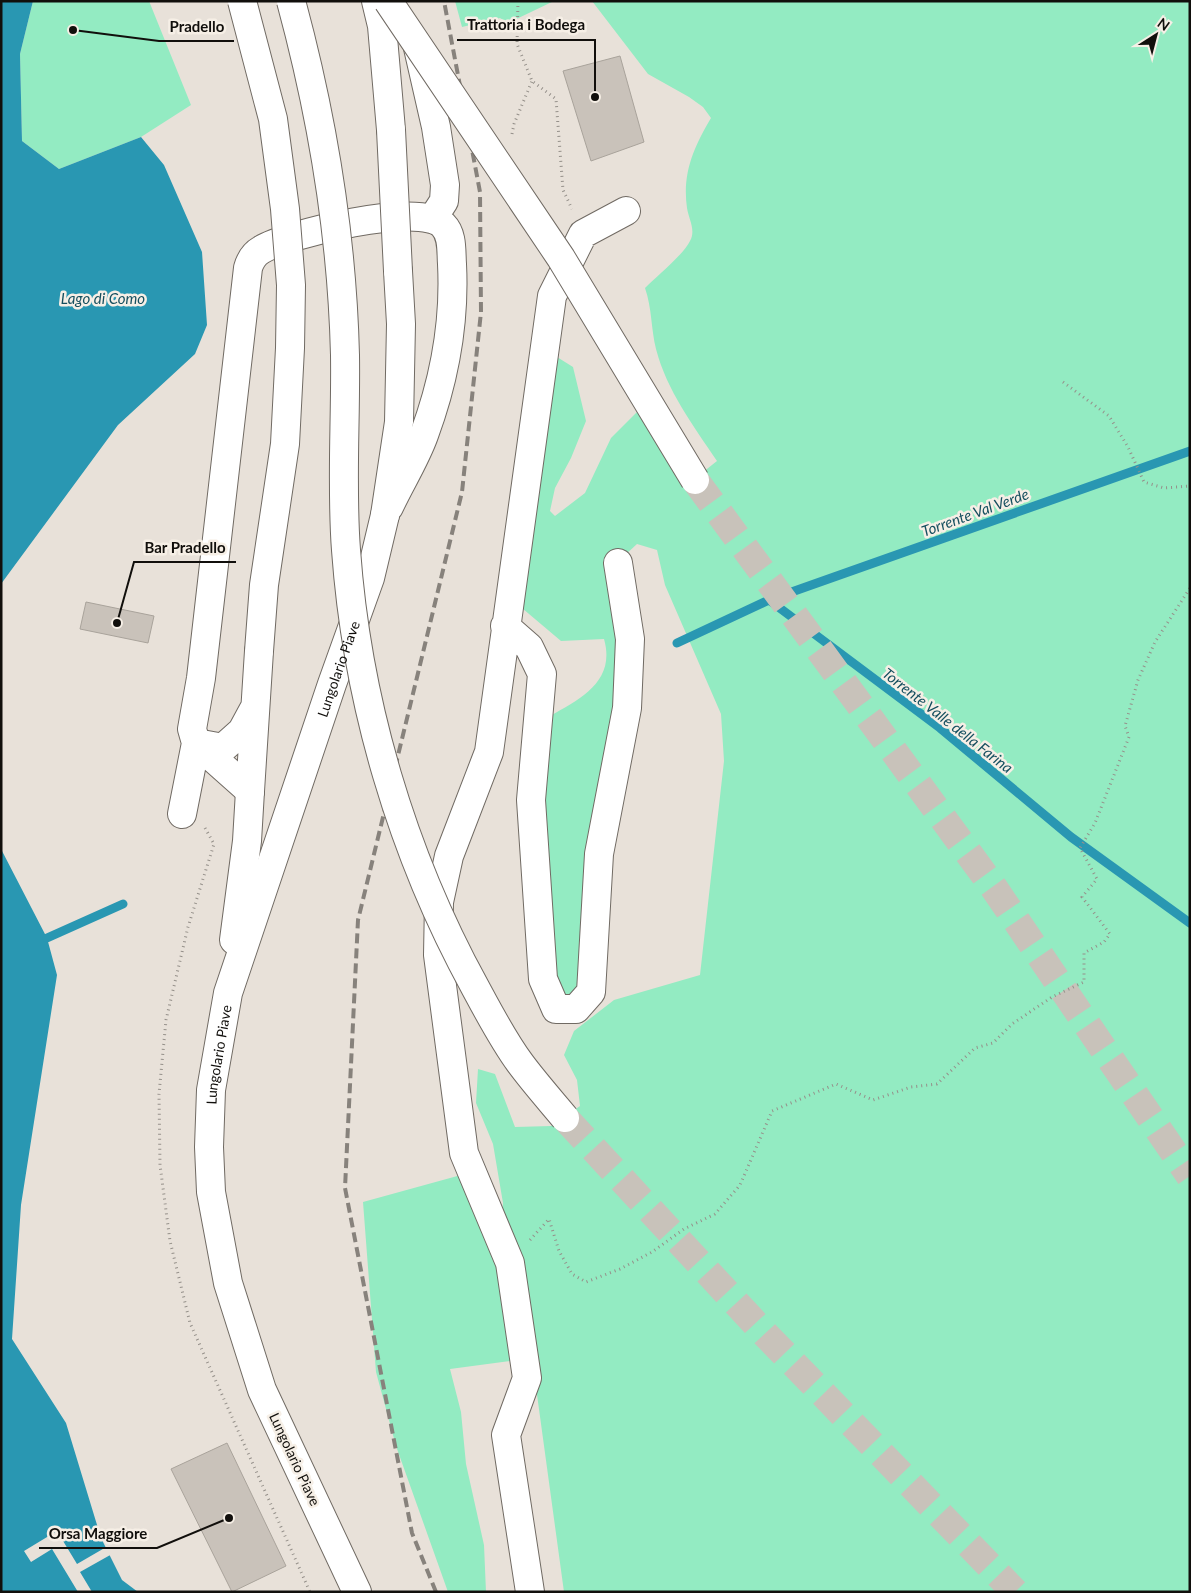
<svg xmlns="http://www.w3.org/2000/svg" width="1191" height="1593" font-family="Lato,sans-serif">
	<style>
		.green { fill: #93ebc2 }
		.water { fill: #2997b2 }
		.pier { fill: #e8e1d9 }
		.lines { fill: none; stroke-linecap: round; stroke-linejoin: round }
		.stream { stroke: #2997b2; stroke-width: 9 }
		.building { fill: #c9c2ba; stroke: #a9a39b }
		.highway-tunnel { stroke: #c8c2ba; stroke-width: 28; stroke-dasharray: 28 14; stroke-linecap: butt }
		.minor-casing { stroke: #706a63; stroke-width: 30 }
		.major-casing { stroke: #706a63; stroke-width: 30 }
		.highway-casing { stroke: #706a63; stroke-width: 30 }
		.path { stroke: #95908a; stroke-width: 3; stroke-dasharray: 1 4; stroke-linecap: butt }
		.minor { stroke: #fff; stroke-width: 28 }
		.major { stroke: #fff; stroke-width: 28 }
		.highway { stroke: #fff; stroke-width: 28 }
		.rail { stroke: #87827c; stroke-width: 4; stroke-dasharray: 10 5; stroke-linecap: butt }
		.highway-bridge-casing { stroke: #706a63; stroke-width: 30; stroke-linecap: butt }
		.highway-bridge { stroke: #fff; stroke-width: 28 }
		.labels { text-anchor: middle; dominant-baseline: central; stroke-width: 5; stroke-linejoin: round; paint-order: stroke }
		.street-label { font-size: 14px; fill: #110f0c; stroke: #f6efe6 }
		.water-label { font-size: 15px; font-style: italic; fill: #154f5f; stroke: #f6efe6 }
		.leader { fill: none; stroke: #110f0c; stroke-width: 2 }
		.callout-dot { fill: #110f0c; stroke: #f6efe6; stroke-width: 2 }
		.callout-label { font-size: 15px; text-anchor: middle; font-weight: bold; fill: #110f0c; stroke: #f6efe6; stroke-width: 5; stroke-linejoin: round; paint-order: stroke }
	</style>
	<rect width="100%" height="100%" fill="#e8e1d9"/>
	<path class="green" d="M33,1h116l42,104 -50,32 -82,32 -37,-28 -2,-87z
		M455,1h99l-46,22 -8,-5 -38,9z
		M592,1h598v1591h-626l-32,-234 -82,11 11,43 5,52 18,81 2,47h-38l-52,-146 -20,-74 -13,-170 98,-27 40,50 2,-22 -10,-59 -17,-41 2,-34 17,5 20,53 36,-1 29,-20 -3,-26 -13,-25 10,-24 40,-31 86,-25 24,-214 -3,-47 -56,-129 -8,-35 -20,-6 -13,12 2,101 -50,342 -22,-5 -14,-134 10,-144c31,-17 66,-35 54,-77l-43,2 -45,-38 41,-246 16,10 13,54 -15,37 -16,30 -5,23 5,5 30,-23 26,-55 26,-26 51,72 29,-23c-24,-36 -50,-70 -61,-112 -5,-20 -4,-41 -11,-61 11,-11 39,-34 45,-47 6,-11 -1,-21 -3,-33 -5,-35 7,-61 24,-90l-8,-11 -14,-10 -41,-23z"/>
	<path class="water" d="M1,1h32l-13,53 2,87 37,28 82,-32 23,28 38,87 5,73 -12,29 -77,71 -117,159z
		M1,849l46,89 10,37 -36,230 -9,134 54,84 35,115 21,42 16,12h-137z"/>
	<path class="pier" d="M57,1531l20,33 31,-18 4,8 -32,18 12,20h-14l-26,-43 -21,13 -7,-11z"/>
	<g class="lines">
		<path class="stream" d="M769,600l421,-149
			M677,643l92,-43 171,128 131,109 119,86
			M47,938l76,-34"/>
	</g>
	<path class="building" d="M620,56l24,86 -53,19 -28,-90z
		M86,602l68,14 -6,27 -68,-14z
		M227,1443l59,123 -54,26 -61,-123z"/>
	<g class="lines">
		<path class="highway-tunnel" d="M695,480l299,408 196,288
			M565,1118l200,216 250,258"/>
		<defs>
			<path id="minor" d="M505,626l24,21 13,27 -11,126 12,179 13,30h20l15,-17 8,-138 28,-146 3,-69 -12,-76
				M196,743l54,48
				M182,814l14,-71 -4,-14 9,-51 47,-410c2,-7 6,-14 13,-18 26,-16 159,-49 182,-25 10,10 8,26 9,39 3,58 -8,117 -28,171 -9,25 -24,48 -35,72
				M530,1592l-24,-157 21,-57 -17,-115 -46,-110 -26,-198 1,-53 10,-46 40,-104 63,-456 31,-62 43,-23"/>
			<g id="major">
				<path d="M234,940l13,-99 3,-50"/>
				<path id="s1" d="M357,1592l-95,-202 -34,-107 -17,-91 -2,-45 2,-57 17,-97 104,-309 38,-106 15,-63"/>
			</g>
			<path id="highway" d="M376,1l6,25 9,104
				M418,48l18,79 9,58 -1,16 -11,17
				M385,515l14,-93 2,-98 -3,-53
				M196,743l27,5 19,-17 13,-24
				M250,791l9,-140"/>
		</defs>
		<use href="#minor" class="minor-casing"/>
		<use href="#major" class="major-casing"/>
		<use href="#highway" class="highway-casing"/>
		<path class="path" d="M518,1l-1,43 15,37 24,18 7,91 9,19
			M512,134l2,-10 18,-43
			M1063,382l46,34 19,31 16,35 20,6 26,-2
			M205,828l9,16 -26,83 -22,93 -7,74 1,71 10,76 20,82 120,269
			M530,1240l19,-21 10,32 13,23 14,8 34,-13 32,-17 32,-23 31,-15 25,-29 32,-74 64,-27 37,16 38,-13 26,-3 38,-36 18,-5 19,-19 40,-27 32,-15v-29l20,-11 6,-8 -28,-37 15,-18 -17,-31 15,-25 34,-86 -4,-11 13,-46 17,-38 35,-54"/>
		<use href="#minor" class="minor"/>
		<use href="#major" class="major"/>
		<use href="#highway" class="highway"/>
		<path class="rail" d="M436,1592l-24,-59 -67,-345 13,-268 104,-428 19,-180 -1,-120 -36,-191"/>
		<defs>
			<path id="highway-bridge" d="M242,1l31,118 12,90 6,76 -1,63 -5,96 -21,141 -5,66
				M291,1c32,118 51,232 54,354 1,65 -4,130 1,195 11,152 56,304 129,437 14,26 28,53 45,76 14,19 30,37 45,55
				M388,1l173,257 134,222
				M391,130l7,141"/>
		</defs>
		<use href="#highway-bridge" class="highway-bridge-casing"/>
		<use href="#highway-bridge" class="highway-bridge"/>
	</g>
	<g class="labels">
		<g class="street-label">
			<text stroke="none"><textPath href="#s1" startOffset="971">Lungolario Piave</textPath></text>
			<text stroke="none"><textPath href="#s1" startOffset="566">Lungolario Piave</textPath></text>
			<text transform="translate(295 1459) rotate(65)">Lungolario Piave</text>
		</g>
		<g class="water-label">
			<text x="103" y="298">Lago di Como</text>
			<text transform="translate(975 512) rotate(-20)">Torrente Val Verde</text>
			<text transform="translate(948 720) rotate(38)">Torrente Valle della Farina</text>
		</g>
	</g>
	<path class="leader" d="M595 97L595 40H457M73 30L159 41H234M117 623L134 562H236M229 1518L157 1548H39"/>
	<g class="callout-dot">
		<circle cx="595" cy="97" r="5"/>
		<circle cx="73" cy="30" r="5"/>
		<circle cx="117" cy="623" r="5"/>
		<circle cx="229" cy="1518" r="5"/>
	</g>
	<g class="callout-label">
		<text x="526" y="30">Trattoria i Bodega</text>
		<text x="197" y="32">Pradello</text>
		<text x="185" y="553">Bar Pradello</text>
		<text x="98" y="1539">Orsa Maggiore</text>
	</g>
	<rect width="1191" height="1593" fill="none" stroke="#110f0c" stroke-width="5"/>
	<g transform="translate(1156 35) rotate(36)" stroke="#f6efe6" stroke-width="4" paint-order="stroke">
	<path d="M0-4L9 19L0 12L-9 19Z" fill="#110f0c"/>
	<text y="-8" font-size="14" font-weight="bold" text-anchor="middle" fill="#110f0c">N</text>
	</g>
</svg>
